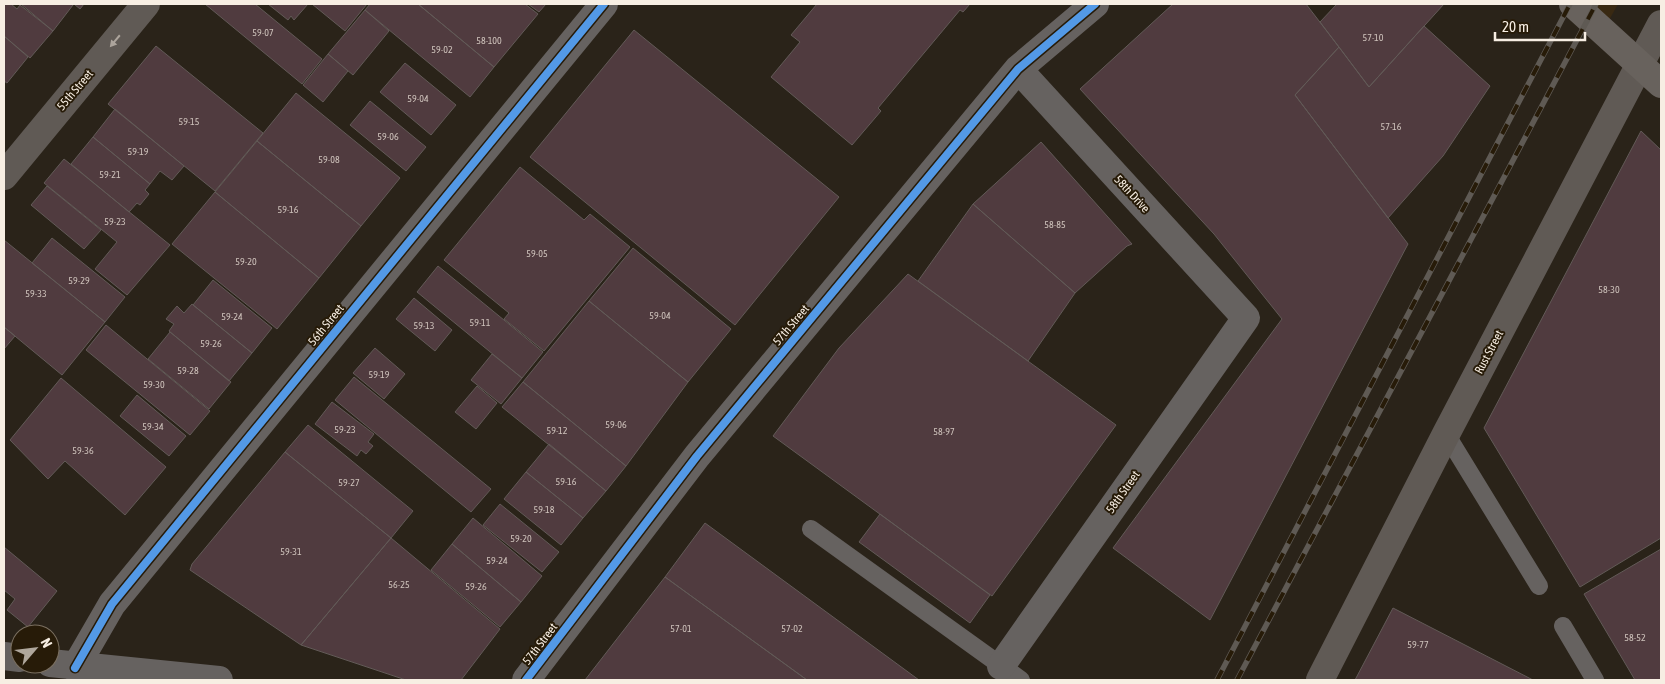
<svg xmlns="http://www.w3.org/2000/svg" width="1665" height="684" font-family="'Asap Condensed',sans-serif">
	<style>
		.built { fill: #392912 }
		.building { fill: #503b3f; stroke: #625a57 }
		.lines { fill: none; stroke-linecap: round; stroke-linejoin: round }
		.lane { stroke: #666260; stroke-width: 18 }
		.street { stroke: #666260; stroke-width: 28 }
		.secondary { stroke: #605a55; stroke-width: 28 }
		.primary { stroke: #68625d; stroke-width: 28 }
		.rail-casing { stroke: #5f5a54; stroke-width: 5.5 }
		.rail { stroke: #271b08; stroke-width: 4; stroke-dasharray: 11; stroke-linecap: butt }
		.cycleway-casing { stroke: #271b08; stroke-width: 11 }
		.cycleway { stroke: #5399e6; stroke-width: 8 }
		.oneway { fill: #aca49c }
		.labels { text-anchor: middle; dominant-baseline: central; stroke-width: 4; stroke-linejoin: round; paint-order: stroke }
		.number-label { font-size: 10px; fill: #cdc1ba }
		.street-label { font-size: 12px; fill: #f7eee3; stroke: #271b08 }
	</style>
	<rect width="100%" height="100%" fill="#2a2319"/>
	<path class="built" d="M1573,4h45l-15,27z"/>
	<path class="building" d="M4,4h7l6,5 3,-4 33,26 -23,27 -26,-22z
		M21,4h51l1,1 -20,26z
		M74,4h10l-4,5z
		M205,4h50l67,55 -20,25z
		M268,4h40l-14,16 -3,-4 -3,4z
		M312,4h55l-22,27z
		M370,4h48l76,63 -24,30 -105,-87z
		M418,4h107l13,10 -44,53z
		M528,4h18l-7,8z
		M817,4h153l-7,8 -3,-2 -82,98 3,3 -29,34 -81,-68 29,-35 -9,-7z
		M1173,4h133l33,43 -44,48 113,149 -198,376 -97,-72 169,-229 -68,-85 -134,-145z
		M1337,4h107l-75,83 -49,-65z
		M365,10l24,21 -36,44 -25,-21z
		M1424,26l66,60 -47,70 -55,62 -93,-123 44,-48 30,40z
		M634,30l205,167 -104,128 -205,-168z
		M4,36l24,21 -21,26 -3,-2z
		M156,46l107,87 -48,58 -107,-87z
		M328,54l20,17 -25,31 -20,-17z
		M405,63l51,42 -25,30 -51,-43z
		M296,93l104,85 -39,48 -104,-85z
		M370,101l56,46 -20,24 -56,-46z
		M115,109l69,57 -12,14 -12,-9 -10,13 -57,-47z
		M1641,131l20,19v388l-81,49 -96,-159z
		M93,137l57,47 -5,6 4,4 -9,11 -3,-2 -8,9 -58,-48z
		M257,141l104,85 -42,52 -104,-86z
		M1041,142l91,102 -5,2 -52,47 -102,-89z
		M64,159l106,86 -43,50 -32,-26 22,-27 -73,-59z
		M520,167l64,53 6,-6 40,33 -86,104 -40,-32 5,-6 -65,-53z
		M47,186l54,44 -17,19 -53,-44z
		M215,192l104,86 -42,51 -105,-85z
		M973,204l102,89 -47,68 -110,-80z
		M52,238l73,59 -20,25 -73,-59z
		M4,240l101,82 -43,53 -58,-48z
		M633,248l98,81 -43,53 -99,-81z
		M438,266l105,86 -21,26 -105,-86z
		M908,274l208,151 -124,171 -219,-160 66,-88z
		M213,280l59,48 -20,25 -59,-48z
		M414,298l38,32 -17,21 -39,-32z
		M589,301l99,81 -62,84 -103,-84z
		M192,304l60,49 -23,28 -60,-50 5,-7 -8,-5 11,-13 7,7z
		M106,325l104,86 -20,24 -104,-85z
		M4,327l11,9 -11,13z
		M170,332l61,50 -22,27 -61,-50z
		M375,348l30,26 -21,25 -31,-26z
		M492,354l30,24 -21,26 -30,-24z
		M354,377l137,112 -20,23 -136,-112z
		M61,378l105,89 -41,48 -60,-54 -17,18 -38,-39z
		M523,382l103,84 -20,25 -104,-84z
		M477,386l20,17 -21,26 -21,-17z
		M137,395l49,41 -17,20 -49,-40z
		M332,402l42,32 -6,8 5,4 -7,8 -5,-4 -4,6 -42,-32z
		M308,425l105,86 -22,27 -106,-86z
		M549,444l57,47 -23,27 -57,-46z
		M285,452l106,86 -90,107 -111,-75 2,-6z
		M526,472l57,46 -22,27 -57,-46z
		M500,504l59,48 -17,20 -59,-47z
		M880,514l110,81 -20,28 -111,-81z
		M473,518l69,58 -21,26 -69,-58z
		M705,523l214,157h-112l-142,-103z
		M391,538l109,91 -39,51h-55l-105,-35z
		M452,544l69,58 -21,25 -69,-57z
		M4,547l53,44 -29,36 -21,-17 8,-11 -11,-9z
		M1661,549v131h-26l-51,-86z
		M665,577l142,103h-222z
		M1393,608l140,72h-178z"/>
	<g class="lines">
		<path class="lane" d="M1446,434l93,152
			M811,529l210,151
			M1563,626l32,54"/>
		<path class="street" d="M4,656l16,2
			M50,663l169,17
			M1001,666l245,-348 -228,-249
			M75,668l37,-64 492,-600
			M526,680l171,-224 321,-387 77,-65"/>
		<path class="secondary" d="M4,176l142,-172
			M1320,680l126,-246 215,-410"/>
		<path class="primary" d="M1573,4l88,80"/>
		<defs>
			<path id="rail" d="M1217,680l353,-676
				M1237,680l359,-676"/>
		</defs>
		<use href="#rail" class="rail-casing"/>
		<use href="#rail" class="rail"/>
		<defs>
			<path id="cycleway" d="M75,668l37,-64 492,-600
				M526,680l171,-224 321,-387 77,-65"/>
		</defs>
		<use href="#cycleway" class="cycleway-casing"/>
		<use href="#cycleway" class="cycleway"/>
	</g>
	<defs><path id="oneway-solid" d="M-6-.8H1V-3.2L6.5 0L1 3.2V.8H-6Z" transform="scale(1.25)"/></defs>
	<use class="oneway" href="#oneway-solid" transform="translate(115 41) rotate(130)"/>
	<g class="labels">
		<g class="number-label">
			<text x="263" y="32">59-07</text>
			<text x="1373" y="37">57-10</text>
			<text x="489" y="40">58-100</text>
			<text x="442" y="49">59-02</text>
			<text x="418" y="98">59-04</text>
			<text x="189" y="121">59-15</text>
			<text x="1391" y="126">57-16</text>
			<text x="388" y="136">59-06</text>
			<text x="138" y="151">59-19</text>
			<text x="329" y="159">59-08</text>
			<text x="110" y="174">59-21</text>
			<text x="288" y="209">59-16</text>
			<text x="115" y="221">59-23</text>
			<text x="1055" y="224">58-85</text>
			<text x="537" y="253">59-05</text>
			<text x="246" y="261">59-20</text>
			<text x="79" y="280">59-29</text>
			<text x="1609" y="289">58-30</text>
			<text x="36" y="293">59-33</text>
			<text x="660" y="315">59-04</text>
			<text x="232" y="316">59-24</text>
			<text x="480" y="322">59-11</text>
			<text x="424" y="325">59-13</text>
			<text x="211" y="343">59-26</text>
			<text x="188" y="370">59-28</text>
			<text x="379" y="374">59-19</text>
			<text x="154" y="384">59-30</text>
			<text x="616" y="424">59-06</text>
			<text x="153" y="426">59-34</text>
			<text x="345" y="429">59-23</text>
			<text x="557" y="430">59-12</text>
			<text x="944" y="431">58-97</text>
			<text x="83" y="450">59-36</text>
			<text x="566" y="481">59-16</text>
			<text x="349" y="482">59-27</text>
			<text x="544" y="509">59-18</text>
			<text x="521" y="538">59-20</text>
			<text x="291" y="551">59-31</text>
			<text x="497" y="560">59-24</text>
			<text x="399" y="584">56-25</text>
			<text x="476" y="586">59-26</text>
			<text x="681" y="628">57-01</text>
			<text x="792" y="628">57-02</text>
			<text x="1635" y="637">58-52</text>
			<text x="1418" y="644">59-77</text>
		</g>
		<g class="street-label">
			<text transform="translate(75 90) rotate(-50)">55th Street</text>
			<text transform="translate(1132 194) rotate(47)">58th Drive</text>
			<text transform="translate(326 325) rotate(-51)">56th Street</text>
			<text transform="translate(791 325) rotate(-50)">57th Street</text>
			<text transform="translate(1489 352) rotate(-62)">Rust Street</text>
			<text transform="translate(1123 492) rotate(-55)">58th Street</text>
			<text transform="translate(540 644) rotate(-53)">57th Street</text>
		</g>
	</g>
	<rect width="1665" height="684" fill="none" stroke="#f7eee3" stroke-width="10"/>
	<g transform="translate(35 649) rotate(62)"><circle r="24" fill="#271b08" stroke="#7a6f60"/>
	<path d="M0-4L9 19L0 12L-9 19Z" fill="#afa79c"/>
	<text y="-8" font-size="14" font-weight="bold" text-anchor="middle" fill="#f7eee3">N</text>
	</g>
	<path d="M1495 32v8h90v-8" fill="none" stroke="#f7eee3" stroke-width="2.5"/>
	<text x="1502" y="32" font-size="15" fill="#f7eee3" stroke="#271b08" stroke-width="4" paint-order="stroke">20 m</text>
</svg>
